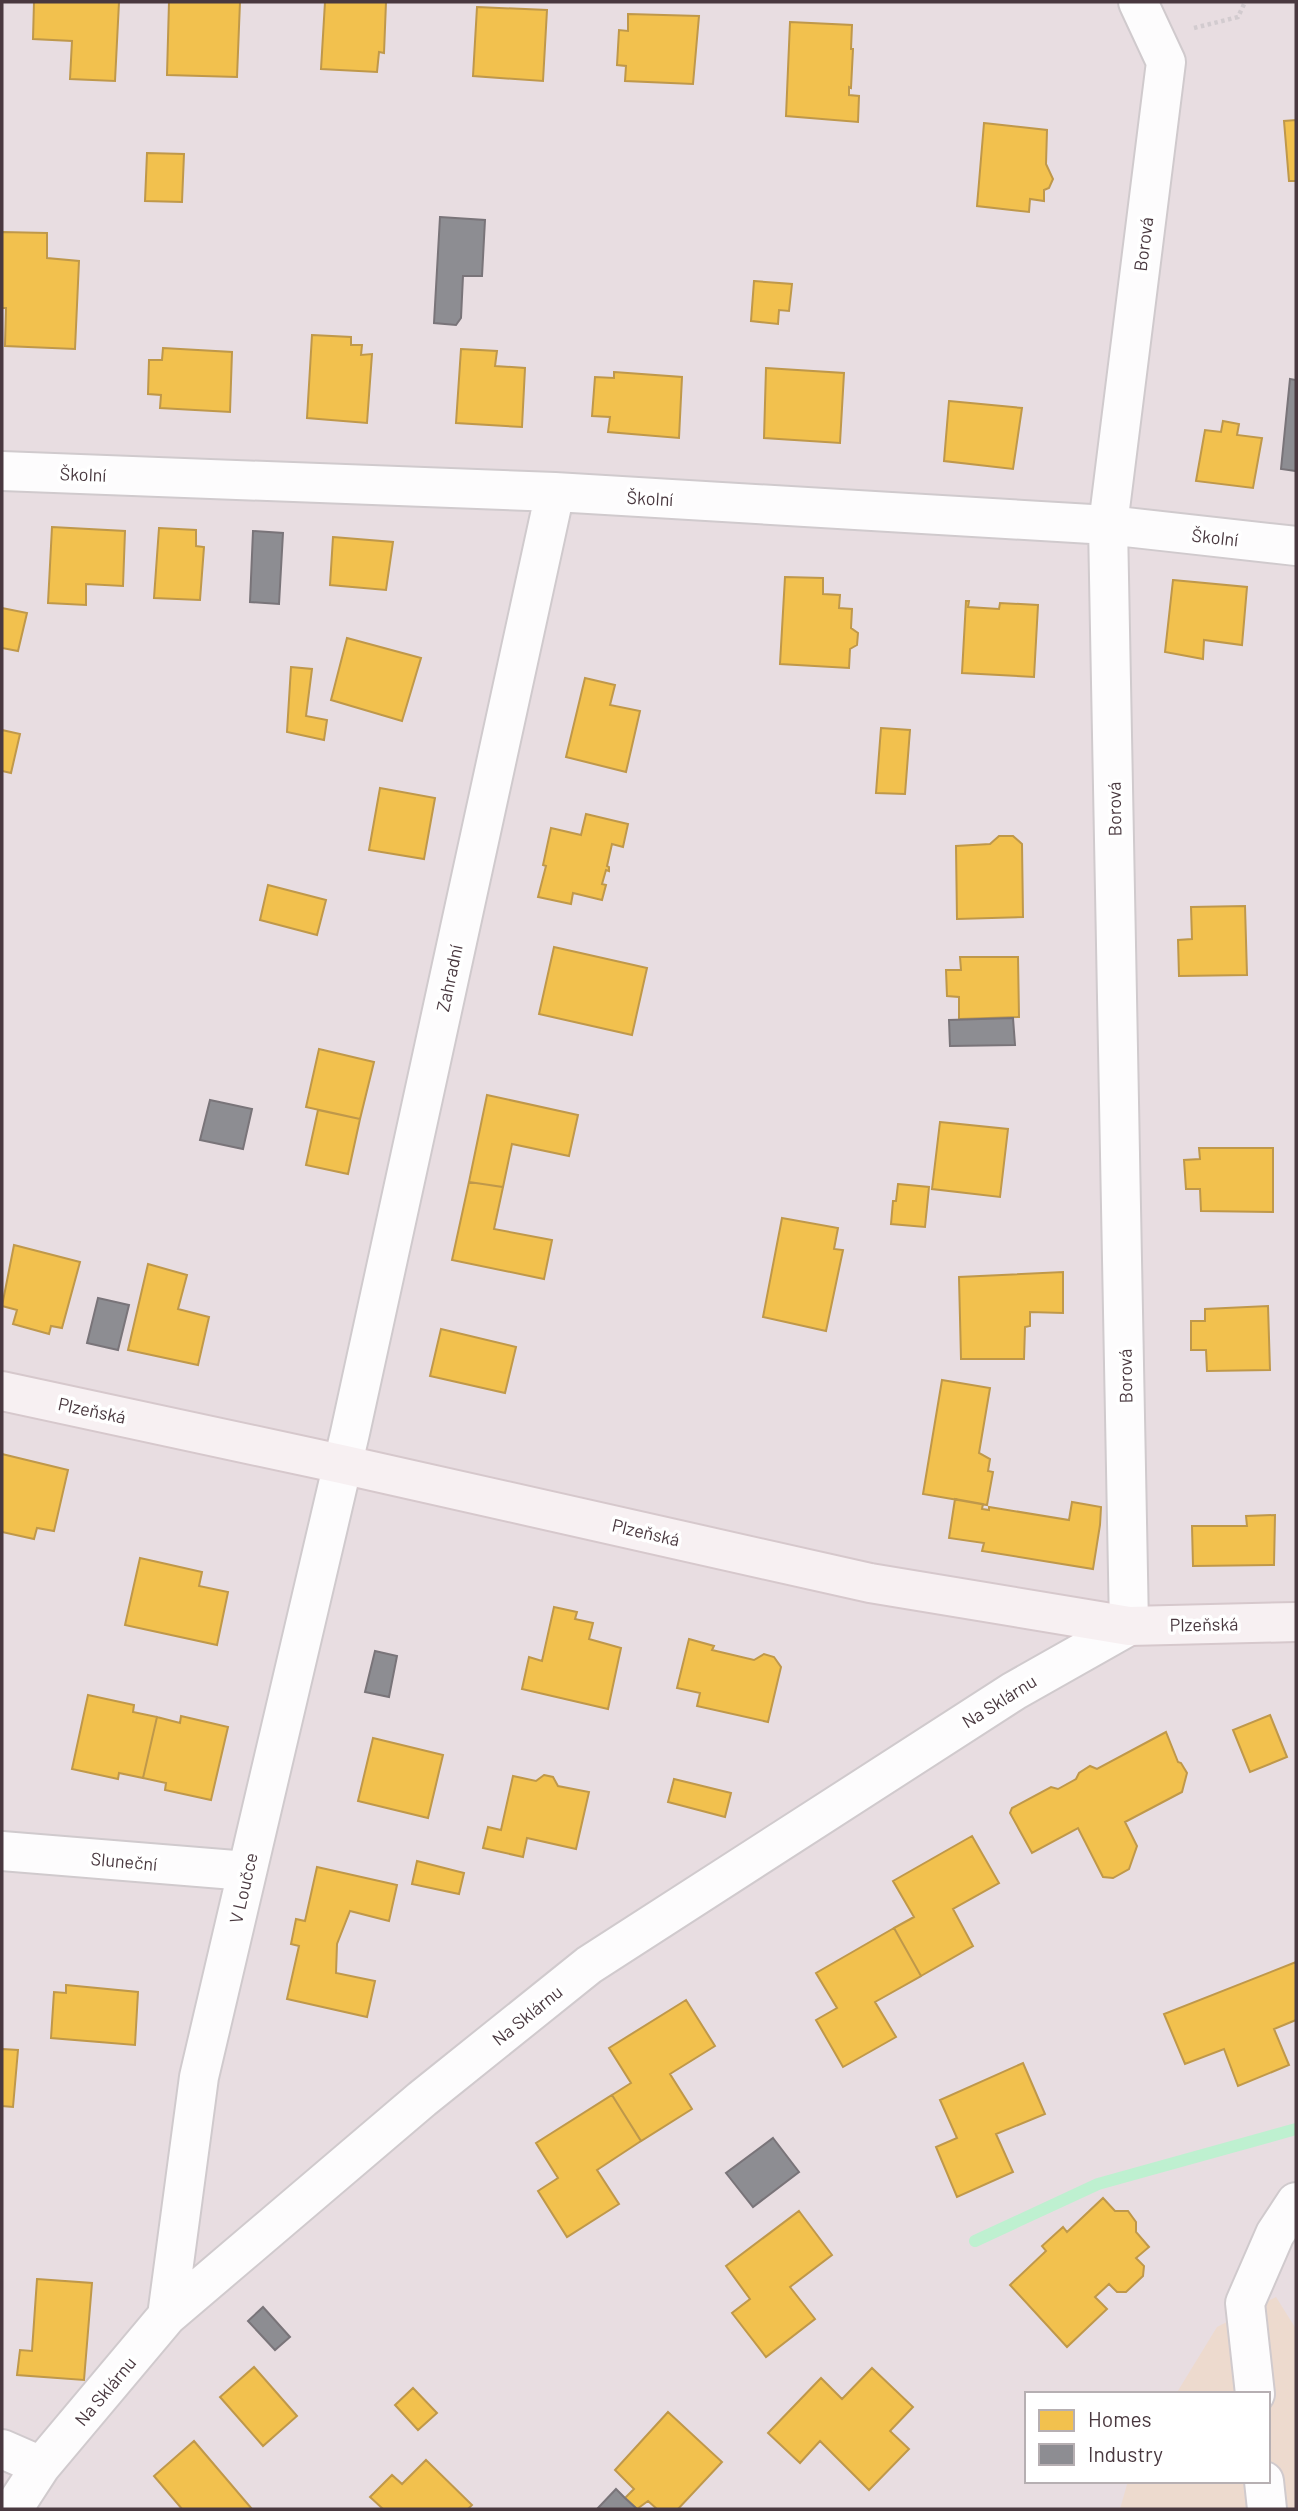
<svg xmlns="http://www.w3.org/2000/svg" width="1298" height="2511" font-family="Barlow,sans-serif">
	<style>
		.residential { fill: #e8dde1; fill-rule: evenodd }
		.green { fill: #eddace }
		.homes { fill: #f2c14e; stroke: #bf984a; stroke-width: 2 }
		.industry { fill: #8d8d92; stroke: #797479; stroke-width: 2 }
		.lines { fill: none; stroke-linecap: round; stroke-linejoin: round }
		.stream { stroke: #bef0d0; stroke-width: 12 }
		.street-casing { stroke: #d0cacd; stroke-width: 42 }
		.secondary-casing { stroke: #d6c8cc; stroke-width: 42 }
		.path { stroke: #d2cbcf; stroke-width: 4.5; stroke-dasharray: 3.5 3.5; stroke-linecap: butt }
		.street { stroke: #fdfcfd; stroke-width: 38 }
		.secondary { stroke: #f7f0f2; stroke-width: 38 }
		.labels { text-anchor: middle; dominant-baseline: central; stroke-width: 7; stroke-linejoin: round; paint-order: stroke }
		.street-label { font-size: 18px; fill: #49383f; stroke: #fff }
	</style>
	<rect width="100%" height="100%" fill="#f2edef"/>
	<path class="residential" d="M2,2h1294v2507h-1294zM1027,2394h241v87h-241z"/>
	<path class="green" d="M1276,2297l20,32v180h-176l8,-28h140v-87h-92l41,-67z"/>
	<path class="homes" d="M34,2h85l-4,79 -45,-2 2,-38 -39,-2z
		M169,2h71l-3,75 -70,-2z
		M325,2h61l-2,51 -5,-1 -2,20 -56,-3z
		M477,7l70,3 -4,71 -70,-5z
		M628,14l71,2 -6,68 -68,-3 1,-15 -9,-1 2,-35 9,1z
		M790,22l62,3 -1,24h2l-2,39 -2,-1v8l10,1 -1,26 -72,-6z
		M1296,120v61h-7l-5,-60z
		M984,123l63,7 -1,34 7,15 -4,9 -5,2v11l-14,-2 -1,13 -52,-6z
		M147,153l37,1 -2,48 -37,-1z
		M2,232l45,1v25l32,3 -4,88 -70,-3 1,-38h-4z
		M754,281l38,3 -3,27 -10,-1 -1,14 -27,-3z
		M312,335l39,2v8h11l-1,10 11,-1 -5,69 -60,-5z
		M163,348l69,4 -2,60 -70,-4 1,-13 -13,-1 1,-34h13z
		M461,349l36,2 -2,15 30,2 -3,59 -66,-4z
		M766,368l78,5 -4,70 -76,-5z
		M614,372l68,5 -3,61 -71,-6 2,-15 -18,-1 3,-39 19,1z
		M949,401l73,7 -9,61 -69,-8z
		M1223,421l16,3 -2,11 25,3 -9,50 -57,-7 9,-51 16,2z
		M52,527l73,4 -2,55 -37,-2v21l-38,-2z
		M159,528l37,2v16l8,1 -4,53 -46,-2z
		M333,537l60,5 -7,48 -56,-5z
		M785,577l38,1v16l17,1 -1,13 13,1 -1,19 7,5 -1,12 -7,4 -1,19 -69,-4z
		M1173,580l74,7 -5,58 -38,-5 -1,19 -38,-7z
		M966,601h3l-1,6 31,2 1,-6 38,2 -4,72 -72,-4z
		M2,608l25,5 -9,38 -16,-3z
		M347,638l74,20 -19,63 -71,-21z
		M291,667l21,2 -6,47 21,4 -3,20 -37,-8z
		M585,678l30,7 -5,20 30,6 -14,61 -60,-15z
		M881,728l29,2 -5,64 -29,-1z
		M2,730l18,4 -9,39 -9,-2z
		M380,788l55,10 -11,61 -55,-9z
		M586,814l42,10 -5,23 -11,-3 -5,22 2,1v4l-3,-1 -4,14 4,1 -4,15 -29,-7 -2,11 -33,-7 8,-31 -3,-1 8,-37 30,7z
		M999,836h14l9,8 1,73 -66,2 -1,-73 34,-2z
		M268,885l58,15 -9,35 -57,-15z
		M1245,906l2,69 -68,1 -1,-36 14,-1 -1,-32z
		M554,947l93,21 -15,67 -93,-21z
		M960,957h58l1,60 -60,2v-22l-12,-1 -1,-26h15z
		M319,1049l55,13 -14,57 -54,-12z
		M487,1095l91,20 -9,41 -57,-12 -9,43 -34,-5z
		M318,1110l42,9 -12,55 -42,-9z
		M940,1122l68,7 -8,68 -68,-8z
		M1199,1148h74v64l-72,-1 -1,-22h-14l-2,-29 16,-1z
		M469,1182l34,5 -9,42 58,11 -8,39 -92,-19z
		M898,1184l31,3 -4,40 -34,-3 2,-23h3z
		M782,1218l56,10 -4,21 9,1 -17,81 -63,-14z
		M14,1245l66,17 -18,66 -11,-2 -2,8 -36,-10 4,-14 -15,-4z
		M148,1264l39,11 -9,34 31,8 -11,48 -70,-15z
		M1063,1272v41l-33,-1v14l-5,1 -1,32h-63l-2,-82z
		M1268,1306l2,64 -63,1 -1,-21h-15v-29h14v-12z
		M441,1329l75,18 -11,46 -75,-17z
		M942,1380l48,8 -11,65 11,6 -2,12 5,1 -6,33 -64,-11z
		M2,1454l66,16 -14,61 -17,-3 -3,11 -32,-7z
		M955,1499l28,5 -1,5 7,1v-3l80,13 3,-18 29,5 -1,18 -7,44 -111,-18 2,-8 -35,-5z
		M1275,1515l-1,50 -81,1 -1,-40h55l-1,-10z
		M140,1558l62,14 -3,14 29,6 -11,53 -92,-20z
		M554,1607l23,5 -2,7 18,4 -4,16 32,9 -13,61 -86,-20 7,-32 13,4z
		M689,1639l25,7 -2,4 42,10 10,-6 10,3 7,10 -13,55 -71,-16 3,-13 -23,-5z
		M88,1695l46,10 -1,7 24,5 -14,61 -24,-5 -1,6 -46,-10z
		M1270,1715l17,42 -37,15 -17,-42z
		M181,1716l47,11 -17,73 -46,-10 1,-7 -23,-5 14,-61 23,6z
		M1166,1732l12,30 3,1 6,10 -5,19 -57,30 12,24 -8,23 -16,9 -10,-1 -25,-49 -46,25 -22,-40 2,-5 39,-21 7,2 18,-10 3,-6 11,-7 7,3z
		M373,1738l70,17 -15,63 -70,-17z
		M544,1775l9,2 5,9 31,6 -13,57 -49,-11 -4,19 -40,-9 5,-21 13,3 12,-54 23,5z
		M674,1779l57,14 -6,24 -57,-15z
		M972,1836l27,47 -46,26 20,37 -52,30 -27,-48 20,-11 -21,-36z
		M417,1861l47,12 -5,21 -47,-10z
		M317,1867l80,18 -8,36 -39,-10 -13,33 -1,29 39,8 -8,36 -80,-18 12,-53 -8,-2 5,-25 9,2z
		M894,1928l27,48 -46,26 21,35 -53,30 -27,-47 21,-12 -21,-35z
		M1296,1962v58l-22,9 15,36 -51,21 -14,-37 -39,15 -21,-50z
		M66,1985l72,7 -3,53 -84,-7 3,-46 12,1z
		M686,2000l29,46 -45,28 22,35 -51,32 -29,-46 19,-12 -22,-35z
		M2,2049l16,1 -5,57 -11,-1z
		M1023,2063l22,51 -49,20 17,38 -56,25 -21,-50 21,-9 -17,-38z
		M612,2095l29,46 -44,29 22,34 -52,33 -29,-46 20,-13 -22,-35z
		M1103,2198l12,13h13l8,11v10l13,15 -13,11 8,8 -1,10 -17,16h-9l-8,-8 -14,13 12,12 -40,38 -57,-62 36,-34 -4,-5 21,-19 4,5z
		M799,2211l33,44 -42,32 25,32 -49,38 -34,-44 18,-14 -24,-33z
		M37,2279l55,4 -8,97 -67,-5 3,-25 12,1z
		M254,2367l43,49 -34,30 -43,-49z
		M872,2368l41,39 -23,24 19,18 -40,41 -49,-49 -20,22 -32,-30 53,-55 21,21z
		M413,2388l24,25 -19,17 -23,-25z
		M668,2412l54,50 -44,47h-21l-9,-8 -11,8 -12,-11 9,-9 -19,-19z
		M194,2441l58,68h-70l-28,-33z
		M426,2460l46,45 -4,4h-85l-13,-12 22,-22 10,9z"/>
	<path class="industry" d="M440,217l45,3 -3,56h-19l-2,42 -5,7 -22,-2z
		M1290,379l6,1v91l-15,-2z
		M253,531l30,2 -4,71 -29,-2z
		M1013,1018l2,27 -65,1 -1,-26z
		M210,1100l42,9 -9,40 -43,-9z
		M98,1298l31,7 -11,45 -31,-7z
		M375,1651l22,5 -8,41 -24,-5z
		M773,2138l26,34 -46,35 -27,-34z
		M263,2307l27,30 -15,13 -27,-29z
		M616,2489l9,9 12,11h-40z"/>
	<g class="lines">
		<path class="stream" d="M975,2241l123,-57 198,-55"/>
		<defs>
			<path id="street" d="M2,471l553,21 553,33 188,21
				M2,1851l245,20
				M167,2316l32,-239 151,-644 205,-941
				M1255,2394l-10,-91 30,-69 21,-32
				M2,2449l39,17
				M1264,2481l3,28
				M13,2509l28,-43 126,-150 255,-217 167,-134 425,-274 115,-65 -21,-1101 58,-463 -28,-60"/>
			<path id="secondary" d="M2,1391l339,73 529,119 259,43 167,-4"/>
		</defs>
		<use href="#street" class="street-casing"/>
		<use href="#secondary" class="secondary-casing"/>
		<path class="path" d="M1194,28l44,-11 7,-15"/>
		<use href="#street" class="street"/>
		<use href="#secondary" class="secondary"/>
	</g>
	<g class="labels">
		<g class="street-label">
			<text transform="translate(1143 244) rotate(-83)">Borová</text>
			<text transform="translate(83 474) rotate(2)">Školní</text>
			<text transform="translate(650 498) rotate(3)">Školní</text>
			<text transform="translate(1215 537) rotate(6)">Školní</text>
			<text transform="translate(1114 809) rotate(-91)">Borová</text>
			<text transform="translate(449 978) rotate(-78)">Zahradní</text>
			<text transform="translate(1125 1376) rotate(-91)">Borová</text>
			<text transform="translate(92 1410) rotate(12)">Plzeňská</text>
			<text transform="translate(646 1532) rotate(13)">Plzeňská</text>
			<text transform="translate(1204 1624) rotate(-1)">Plzeňská</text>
			<text transform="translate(999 1701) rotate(-32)">Na Sklárnu</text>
			<text transform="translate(124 1861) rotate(5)">Sluneční</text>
			<text transform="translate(243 1888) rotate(-77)">V Loučce</text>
			<text transform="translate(527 2015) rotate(-39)">Na Sklárnu</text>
			<text transform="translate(105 2391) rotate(-50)">Na Sklárnu</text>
		</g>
	</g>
	<rect width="1298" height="2511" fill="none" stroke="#49383f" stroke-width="7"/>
	<rect x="1025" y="2392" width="245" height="91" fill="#ffffff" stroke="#b6afb2" stroke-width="2"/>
	<rect x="1039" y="2410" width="35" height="21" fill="#f2c14e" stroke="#b6afb2" stroke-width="2"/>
	<text x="1088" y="2427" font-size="21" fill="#49383f">Homes</text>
	<rect x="1039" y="2444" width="35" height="21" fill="#8d8d92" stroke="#b6afb2" stroke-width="2"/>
	<text x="1088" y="2462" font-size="21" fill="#49383f">Industry</text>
</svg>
